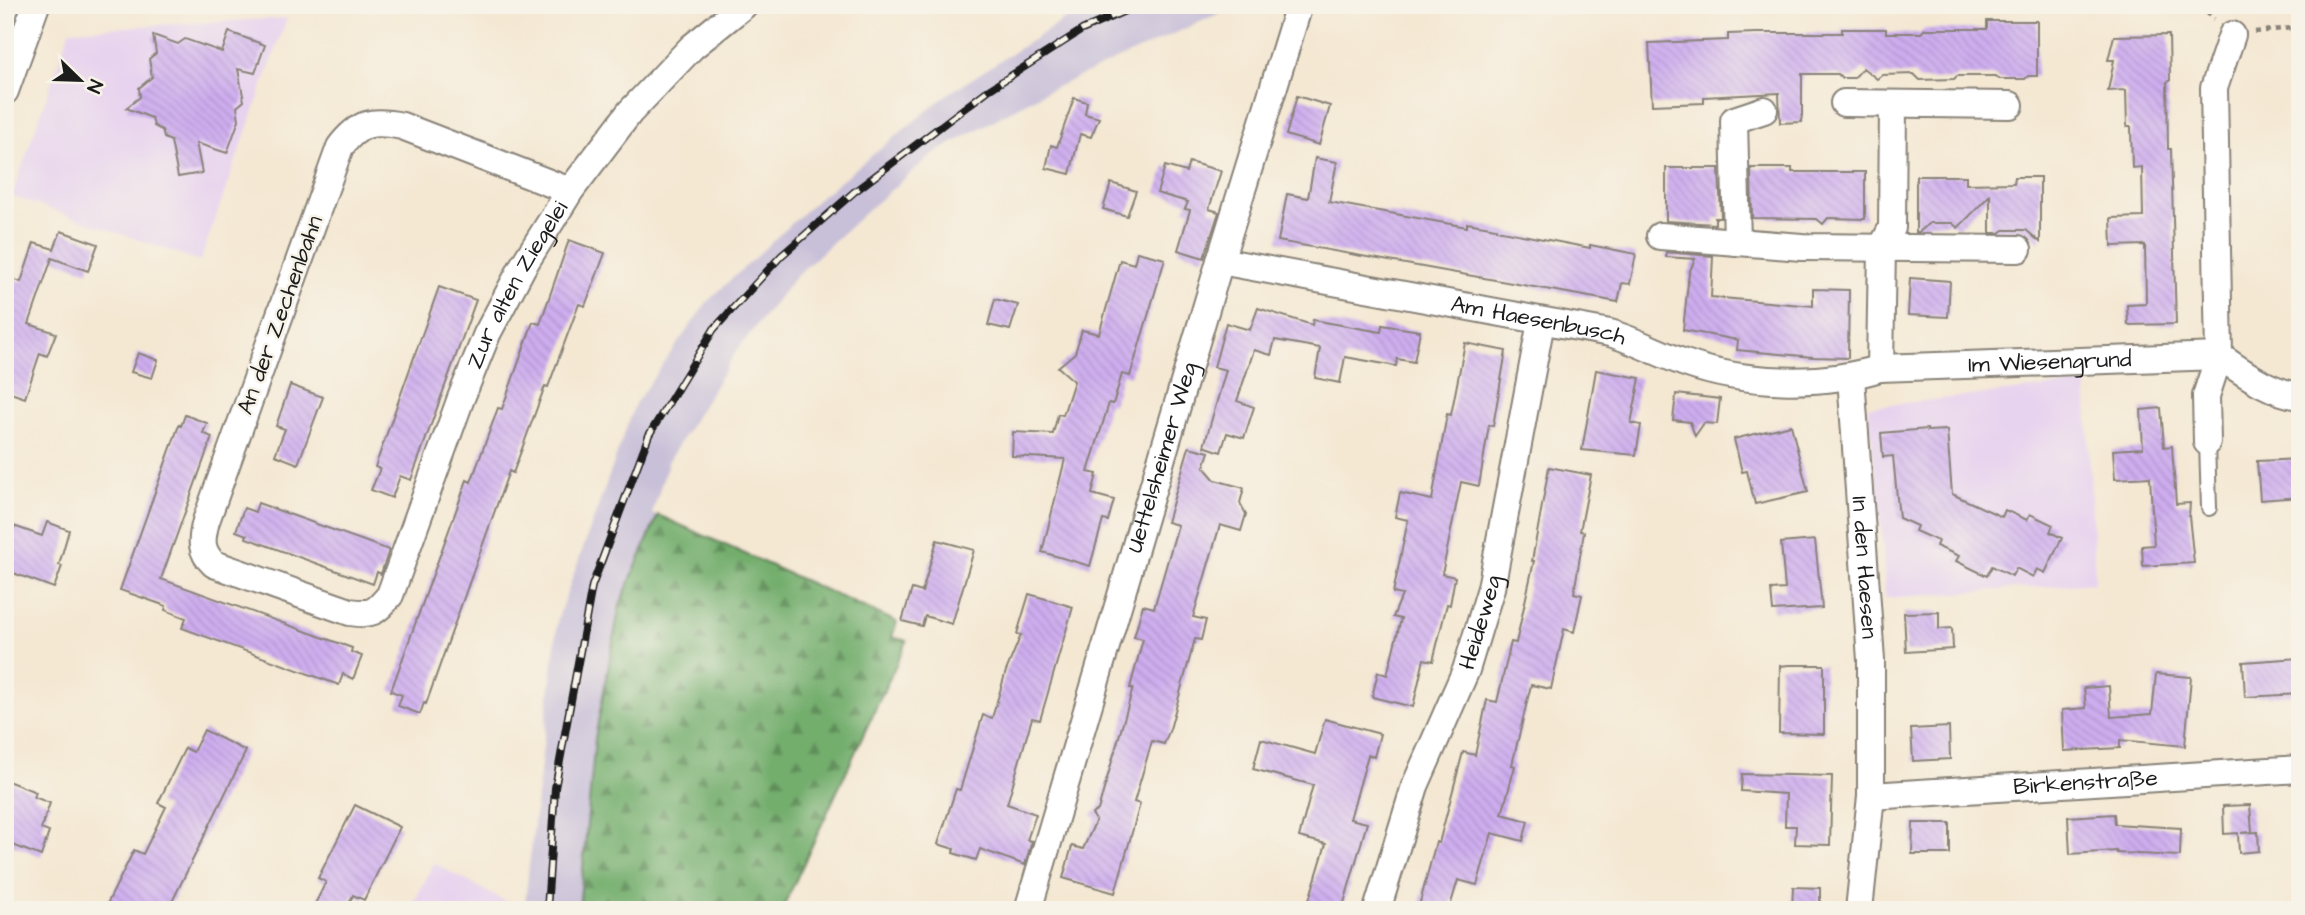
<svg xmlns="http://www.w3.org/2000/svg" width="2305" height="915" font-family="'Architects Daughter',sans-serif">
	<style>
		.built { fill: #e7d2ef }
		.railway { fill: #c8bfd8 }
		.forest { fill: url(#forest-firs); stroke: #486544; stroke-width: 2 }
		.building { fill: url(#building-back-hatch) }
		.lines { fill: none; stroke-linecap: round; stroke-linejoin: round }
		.service-casing { stroke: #888278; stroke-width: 18 }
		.minor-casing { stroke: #888278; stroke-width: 30 }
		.path { stroke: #888278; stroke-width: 4.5; stroke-dasharray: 5 5; stroke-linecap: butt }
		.service { stroke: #fff; stroke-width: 14 }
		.minor { stroke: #fff; stroke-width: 26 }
		.rail-casing { stroke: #1c1c1c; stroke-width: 8 }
		.rail { stroke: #f7f3e8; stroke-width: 5; stroke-dasharray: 16; stroke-linecap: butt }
		.labels { text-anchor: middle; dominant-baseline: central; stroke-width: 5; stroke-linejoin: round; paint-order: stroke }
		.street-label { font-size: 23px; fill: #1c1c1c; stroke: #f7f3e8 }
	</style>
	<defs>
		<pattern id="forest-firs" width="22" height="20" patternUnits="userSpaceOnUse" patternTransform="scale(1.75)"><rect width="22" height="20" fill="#73ae6d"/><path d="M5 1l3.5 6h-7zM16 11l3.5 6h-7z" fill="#5e8d59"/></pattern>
		<pattern id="building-back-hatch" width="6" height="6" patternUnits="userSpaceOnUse" patternTransform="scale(1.75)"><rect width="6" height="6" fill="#ceadef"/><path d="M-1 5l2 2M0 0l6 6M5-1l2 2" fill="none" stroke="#b094cc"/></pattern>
	</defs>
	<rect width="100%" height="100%" fill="#f7f3e8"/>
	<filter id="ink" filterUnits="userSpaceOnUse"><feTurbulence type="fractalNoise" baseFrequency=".0143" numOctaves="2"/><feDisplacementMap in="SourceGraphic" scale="14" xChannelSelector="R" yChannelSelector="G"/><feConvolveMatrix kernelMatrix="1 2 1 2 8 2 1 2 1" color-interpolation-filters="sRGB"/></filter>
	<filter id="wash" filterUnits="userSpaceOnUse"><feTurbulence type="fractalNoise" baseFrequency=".00686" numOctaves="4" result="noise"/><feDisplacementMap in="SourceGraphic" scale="28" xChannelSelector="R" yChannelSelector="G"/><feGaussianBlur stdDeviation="1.57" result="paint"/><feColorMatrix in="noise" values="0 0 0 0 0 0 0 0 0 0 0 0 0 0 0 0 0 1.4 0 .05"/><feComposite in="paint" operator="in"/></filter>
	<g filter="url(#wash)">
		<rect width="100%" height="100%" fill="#f4e8d3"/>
		<path class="built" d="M287,18l-87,243 -188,-65 58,-166z
			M2086,383l9,200 -210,15 -2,-52 -15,-139z
			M434,863l87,47h-111z"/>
		<path class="railway" d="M1094,5h144l-193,87 -112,62 -63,54 -74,68 -59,74 -68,110 -17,54 6,1 -38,89 -25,135 -16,171h-55l34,-292 77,-214 72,-102 112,-104 129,-104 125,-80z"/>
		<path class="forest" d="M658,515l239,107 -5,15 15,4 -125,269h-203l16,-171 25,-135z"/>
		<g id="blocks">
			<path class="building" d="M1987,21h50v55h-9l-3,3h-26l-3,-3h-39l-3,3 -34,1 -6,-6 -32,1 -5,4 -14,-11 -9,10h-12l-4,-4h-36v48l-22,1 -1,-30 -75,4v6l-52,2 -3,-62 79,-3v-6l29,-1h85v-4h44v4h35l4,-4h62z
				M229,32l36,13 -10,28 -17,-4 6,32 -7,6 2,13 -12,33 -31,-10 6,30 -24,4 -7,-36 -7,-3 -2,-8 -8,-4 -2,-8 -26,-10 14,-11 -1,-9 13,-11 -3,-18 7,-6 -3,-18 25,9 7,-5 37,13z
				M2169,35l1,46 -3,1 1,67h3l5,175 -48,1 -1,-20 19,-1 -1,-59 -33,1 -1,-28 32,-1 -1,-50 -10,1 -1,-41h-4l-1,-37 -18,1 6,-31h-6l6,-24z
				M1297,96l33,10 -11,39 -33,-10z
				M1074,98l13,4 -2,12 14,4 -8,19 -11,-3 -10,40 -24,-6 5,-23 6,2z
				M1315,158l22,4 -8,40 138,25v-4l29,5v2l94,18v-3l46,9 -6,30 -8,-1 -4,19 -340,-61 9,-47 21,4z
				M1189,162l32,9 -12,38 10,3 -15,46 -26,-8 12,-40 -5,-1 3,-7 -31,-9 8,-27 21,6z
				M1666,168h53l2,50h-6v6l-49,-3z
				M1751,168h41v4h73v47l-37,-1 -5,6 -6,-5 -65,-1z
				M1916,176h50v8l48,-1 1,-6h25v65l-14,-12h-22l-4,3h-10v-38l-32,33 -6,-5h-22l-11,9h-3z
				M1111,183l25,8 -9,25 -24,-7z
				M61,231l37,13 -10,27 -36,-13 -23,66 27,9 -9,23 -7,-3 -15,45 -20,-7v-102l4,-11 12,4 13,-39 20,6z
				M569,240l36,13 -20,53 -6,-2 -31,83 -3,-1 -32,87 -4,-2 -83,233 -2,-1 -4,11 -22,-8 4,-11 -11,-4 76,-211 4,2 27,-74 4,1 31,-87 7,2z
				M1137,252l28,7 -35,117 -8,-2 -9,30 -4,-1 -21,69 9,2 -5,20 22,6 -6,21 -5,-1 -13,46 -48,-14 23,-93 -53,-3 1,-24 40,2 5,-20 5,1 11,-34 -16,-14 17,-14 7,-23 17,4 21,-74 14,4z
				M1666,252l47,4 -2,41 102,9v-17l36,1 -1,68 -35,-1 -76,-7 1,-10 -55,-10 6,-57 6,-14 -29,-2z
				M1910,278l40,3 -2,36 -40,-2z
				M439,287l37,13 -65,180 -11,-4 -8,22 -21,-8 9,-21 -5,-2z
				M995,299l23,6 -8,25 -22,-5z
				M1258,308l54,17 1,-5 68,12 1,-7 38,6 -6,31 -17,-3 -1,7 -51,-9 -5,26 -25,-5 5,-30 -45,-8 -4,15 -17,-5 -17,51 17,6 -10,31 -17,-5 -6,19 -17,-6 22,-76 -12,-3 12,-44 24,7z
				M1465,343l41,8 -13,75 -4,-1 -10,61 -18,-4 -19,92 13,3 -5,28 -3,-1 -14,57 -9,-2 -11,48 -41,-10 6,-25 9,3 14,-56 -8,-2 9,-22 -9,-2 15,-73 -13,-3 5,-24 32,7 15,-86 4,1z
				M138,353l20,7 -6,18 -21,-6z
				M1596,370l44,8 -9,45 10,2 -5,30 -54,-5z
				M290,385l33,12 -25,67 -23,-9 10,-26 -9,-3z
				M1676,394l44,5 -3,25 -13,-1 -9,13 -5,-14 -17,-2z
				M2161,408l3,39 8,-1 4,58 14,-1 -1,13 5,47 -51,3 -1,-20 12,-1 -4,-68 -35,2 -2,-29 30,-2 -2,-38z
				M185,415l22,8 -4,10 9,4 -51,142 191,69 -1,4 11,4 -9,23 -10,-5 -4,11 -157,-57 4,-10 -21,-8 1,-4 -46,-16 59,-165 2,1z
				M1791,425l17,67 -53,12 -8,-33 -5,1 -8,-33z
				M1927,429v2l20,-1 5,64 50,23 3,-7 22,10 3,-6 23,11 -3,7 12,6 -17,35 -8,-4 -4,8 -17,-9 -4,8 -20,-10 -5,10 -31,-15 3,-5 -23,-10 2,-5 -23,-10 2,-5 -18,-8 -6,-62 -10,1 -2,-24z
				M1189,447l20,5 -5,15 11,13 29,8 -4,15 6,11 -5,17 -21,-6 -27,92 13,3 -5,20 -6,-1 -25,90 -6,15 -12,-3 -18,61 6,2 -25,89 -52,-15 9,-32 11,3 13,-29 -4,-6 6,-4 35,-122h-3l13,-49 -9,-2 9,-32 11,3 24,-83 -11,-3z
				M2300,459v38l-40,3 -3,-39z
				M1549,467l42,8 -11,56 4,1 -10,61 8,2 -8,37 -10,-3 -13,60 -20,-4 -19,80 3,1 -13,48 26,7 -5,20 -31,-8 -15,52 -19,-5 -9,30h-31l18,-68 3,1 24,-91 12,3 12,-55 10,2 14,-60 5,1 18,-82h-2z
				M258,503l131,47 -8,24 -4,-2 -4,12 -127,-46 1,-3 -11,-4 8,-23 11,4z
				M47,522l22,8 -10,35 3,1 -8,22 -49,-18v-47l37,13z
				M937,540l37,10 -22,74 -27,-8 -3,10 -20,-5 10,-32 10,3z
				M1815,540l7,68 -49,3 -2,-21 14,-1 -4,-46z
				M1029,594l44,13 -33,113 -8,-2 -25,86 29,10 -9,26 5,1 -7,24 -45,-16 -4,11 -23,-7 1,-4 -16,-5 18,-55 4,1 23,-75 9,3 14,-47 15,-36 -4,-1z
				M1939,612v17l13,-1 1,21 -47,3 -2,-39z
				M2300,658v36l-55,3 -2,-35z
				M1789,665h35v69l-45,-1 1,-67z
				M2156,674l35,3 -6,69 -65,-6v8l-56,3 -2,-41 24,-2 -2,-20 25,-2 2,31 41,-3z
				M1325,719l55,15 -6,23 -6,-2 -18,64 17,4 -25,87h-36l20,-66 -27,-7 14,-52 -60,-16 8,-30 54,15z
				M1949,727l1,32 -37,2 -2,-32z
				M204,730l42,21 -78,159h-50l-11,-6 27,-54 9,4 23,-47 -8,-4 27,-55 8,4z
				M1742,774l90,2 -2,69 -35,-1 1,-18h-11l1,-32 -45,-3z
				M5,780l31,12 -2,5 16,6 -9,26 8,3 -8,24 -36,-14z
				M355,805l45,22 -36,73 -11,-5 -7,15h-34l14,-28 -8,-4z
				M2250,805l2,27 -11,1 17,-1 1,19 -20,2 -1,-20 -14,1 -1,-28z
				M2114,814l1,10 66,4 -1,28 -63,-3 -1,-2 -46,3 -2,-37z
				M1913,823h37v31h-38z
				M1793,887l27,1v22h-28z"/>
		</g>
	</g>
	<g filter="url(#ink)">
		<use href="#blocks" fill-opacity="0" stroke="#888278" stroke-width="2"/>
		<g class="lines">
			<defs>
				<path id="service" d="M2207,442l2,66"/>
				<g id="minor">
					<path d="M5,91l31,-86"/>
					<path d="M1844,103l166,2"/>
					<path id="s1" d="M570,191l-168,-65c-30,-6 -43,-4 -62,21l-134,374c-5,19 -6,30 8,43l136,48c22,3 25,1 40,-17l71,-197 26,-64 36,-68 47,-75 60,-79 62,-65 52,-42"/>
					<path d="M1660,236l142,11 216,2"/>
					<path d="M1737,242l-3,-122 30,-10"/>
					<path id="s2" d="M1220,261l390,72c26,8 50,21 75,30 58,21 136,24 195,5l2,-121 10,-19 1,-124"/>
					<path id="s3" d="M1880,368l339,-12c25,17 50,36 81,40"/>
					<path id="s4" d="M1851,377l20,283v136l-12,114"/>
					<path d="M2207,442l-1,-46 13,-40 -5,-268 18,-53"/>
					<path id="s5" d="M1871,796l429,-27"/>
					<path id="s6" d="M1028,910l192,-649 79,-256"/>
					<path id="s7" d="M1377,910l38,-124 51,-116 25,-82 50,-266"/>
				</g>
			</defs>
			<use href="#service" class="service-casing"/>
			<use href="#minor" class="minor-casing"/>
			<path class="path" d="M2199,5l15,14
				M2255,32l45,-5"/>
			<use href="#service" class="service"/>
			<use href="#minor" class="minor"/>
			<defs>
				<path id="rail" d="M547,910l8,-122 37,-202 57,-151 65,-106 67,-73 73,-64 133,-101 95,-61 56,-25"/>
			</defs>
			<use href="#rail" class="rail-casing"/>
			<use href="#rail" class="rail"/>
		</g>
	</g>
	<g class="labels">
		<g class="street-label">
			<text stroke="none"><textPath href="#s1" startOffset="1222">Zur alten Ziegelei</textPath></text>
			<text transform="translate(280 315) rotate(-70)">An der Zechenbahn</text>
			<text stroke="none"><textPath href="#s2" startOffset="324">Am Haesenbusch</textPath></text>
			<text stroke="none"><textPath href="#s3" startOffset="170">Im Wiesengrund</textPath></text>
			<text stroke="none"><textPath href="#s6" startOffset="472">Uettelsheimer Weg</textPath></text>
			<text stroke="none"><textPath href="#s4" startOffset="191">In den Haesen</textPath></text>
			<text stroke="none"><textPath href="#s7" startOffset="306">Heideweg</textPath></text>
			<text stroke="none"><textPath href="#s5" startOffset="215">Birkenstraße</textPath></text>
		</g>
	</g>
	<rect width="2305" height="915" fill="none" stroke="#f7f3e8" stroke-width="28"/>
	<g transform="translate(80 80) rotate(113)" stroke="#f7f3e8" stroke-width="5" paint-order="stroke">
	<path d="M0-5L12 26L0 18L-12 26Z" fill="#1c1c1c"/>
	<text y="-10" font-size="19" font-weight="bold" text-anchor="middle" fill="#1c1c1c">N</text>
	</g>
</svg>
